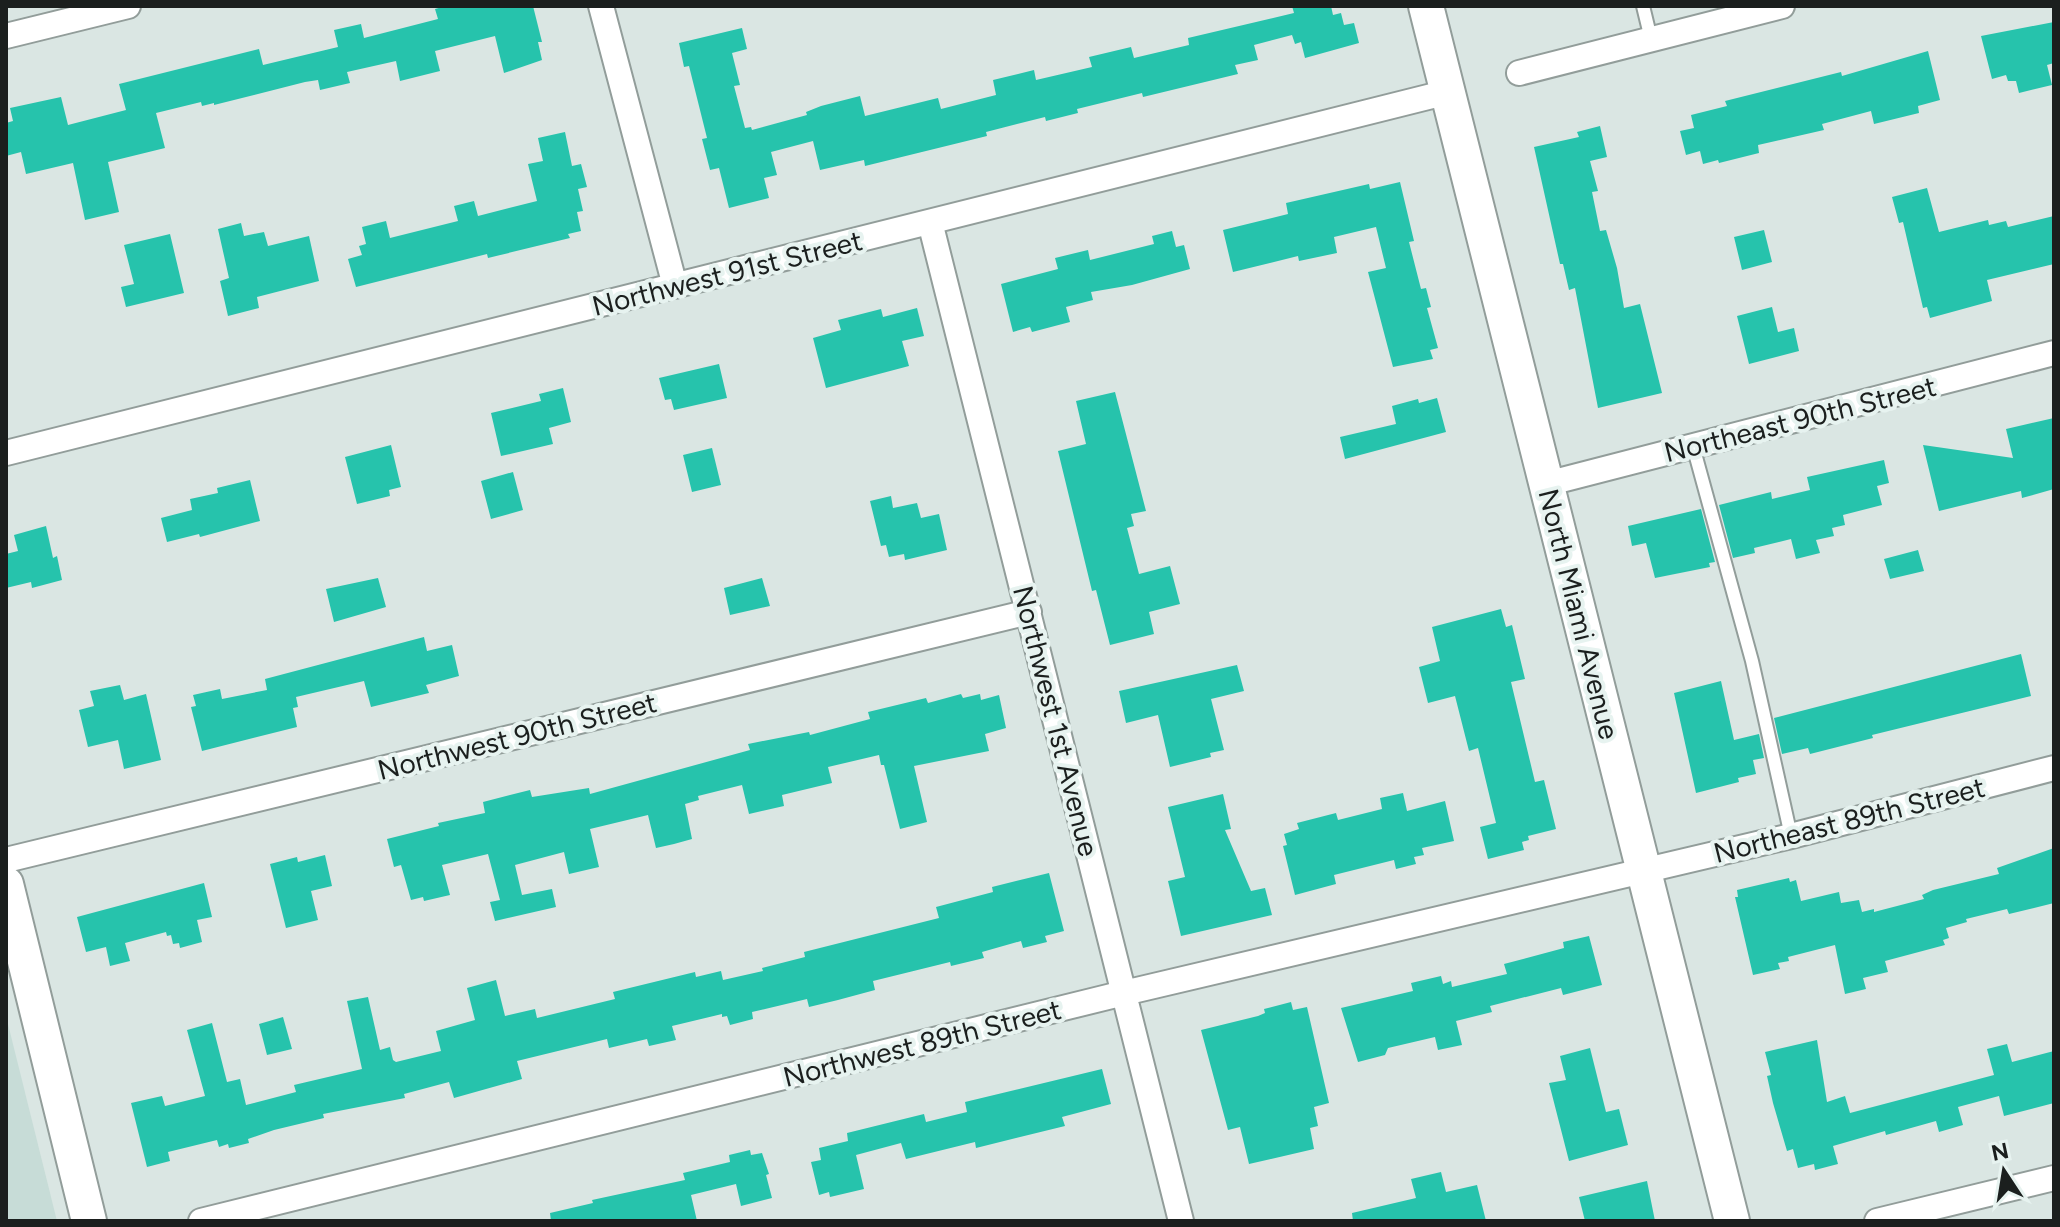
<svg xmlns="http://www.w3.org/2000/svg" width="2060" height="1227" font-family="Figtree,sans-serif">
	<style>
		.built { fill: #c7dcd7 }
		.building { fill: #26c3ac }
		.lines { fill: none; stroke-linecap: round; stroke-linejoin: round }
		.lane-casing { stroke: #929d9a; stroke-width: 16 }
		.street-casing { stroke: #929d9a; stroke-width: 28 }
		.secondary-casing { stroke: #929d9a; stroke-width: 38 }
		.lane { stroke: #fff; stroke-width: 12 }
		.street { stroke: #fff; stroke-width: 24 }
		.secondary { stroke: #fff; stroke-width: 34 }
		.labels { text-anchor: middle; dominant-baseline: central; stroke-width: 8; stroke-linejoin: round; paint-order: stroke }
		.street-label { font-size: 28px; fill: #1b1f1e; stroke: #e7f3f0 }
	</style>
	<rect width="100%" height="100%" fill="#dae6e3"/>
	<path class="built" d="M6,1016l51,205h-51z"/>
	<path class="building" d="M446,6h87l9,36h-4l4,18 -38,13 -9,-37 -60,15 5,20 -40,10 -4,-20 -49,11 3,11 -30,7 -2,-10 -13,2 -91,23v-2l-12,3 -1,-4 -45,11 9,35 -57,14 11,50 -34,8 -12,-57 -47,11 -5,-22 -15,4v-33l7,-2 -3,-13 51,-11 7,28 58,-15 -7,-26 140,-35 4,16 75,-18 -4,-17 27,-6 3,14 74,-19 -3,-10z
		M1292,6h39l2,9 8,-2 3,12 10,-2 5,20 -54,15 -4,-16 -6,2 -3,-9 -38,10 4,15 -23,5 3,9 -95,23 -1,-4 -65,16 1,4 -32,8 -1,-4 -59,15 1,4 -122,30 -1,-6 -44,10 -7,-29 -42,11 6,23 -13,3 5,20 -40,10 -10,-40 -9,2 -8,-31 5,-1 -18,-72 -5,1 -5,-24 63,-15 5,21 -15,4 8,32 -6,1 11,42 6,-1 1,3 55,-15 -1,-3 15,-6 39,-10 5,20 73,-18 3,11 55,-14 -3,-15 41,-10 2,10 56,-13 -3,-10 42,-10 3,11 55,-13 -1,-7 106,-25z
		M2054,22v41l-7,2 5,20 -33,8 -3,-12h-8l-2,-6 -14,4 -11,-43z
		M1928,51l12,49 -22,6 1,7 -45,11 -3,-13 -49,13 2,6 -66,15 1,8 -40,10 -1,-3 -15,4 -3,-13 -14,4 -6,-24 14,-3 -3,-13 36,-9 -2,-5 116,-29 1,4z
		M1600,126l7,31 -17,4 8,30 -6,1 8,39 6,-1 11,38 7,40 16,-4 22,89 -64,15 -23,-120 -6,2 -6,-26h-3l-26,-117 45,-10 -2,-5z
		M565,132l7,34 9,-2 6,23 -9,2 5,22 -6,1 4,19 -13,3 2,4 -82,20 -1,-4 -131,33 -8,-28 14,-4 -3,-9 7,-2 -4,-17 24,-6 4,17 68,-17 -4,-15 20,-5 4,15 59,-15 -9,-37 15,-3 -5,-23z
		M1400,182l14,59 -5,1 12,47 5,-1 5,19 -4,1 11,40 -8,2 3,9 -40,8 -25,-95 18,-4 -10,-41 -42,10 3,16 -38,8 -1,-5 -65,16 -10,-42 65,-16 -2,-11 83,-19 1,5z
		M1927,188l12,44 49,-12 1,5 17,-4 2,6 46,-11v48l-67,16 5,21 -62,17 -3,-11 -4,1 -20,-86 -4,1 -7,-26z
		M241,223l3,13 20,-4 4,14 41,-10 10,45 -62,16 2,11 -31,8 -8,-35 9,-3 -11,-49z
		M1764,230l8,32 -30,8 -8,-33z
		M1172,231l4,16 8,-2 6,24 -58,16 -41,7 2,8 -27,7 4,15 -38,10 -2,-5 -17,5 -12,-48 57,-15 -3,-11 33,-8 2,10 64,-16 -2,-8z
		M170,234l14,59 -58,14 -5,-20 13,-3 -10,-39z
		M1772,307l6,25 16,-4 5,23 -50,13 -12,-48z
		M917,308l7,28 -22,5 7,25 -83,22 -13,-50 28,-8 -3,-10 43,-11 2,8z
		M719,364l8,34 -53,12 -3,-11 -6,1 -6,-22z
		M563,388l8,34 -22,6 4,16 -52,12 -10,-43 50,-12 -2,-7z
		M1115,392l31,119 -15,3 3,12 -7,2 12,46 31,-8 10,38 -31,8 5,22 -44,11 -14,-55 -4,1 -34,-140 28,-7 -10,-43z
		M1437,398l9,34 -101,27 -5,-22 56,-13 -4,-18 26,-7 1,4z
		M2054,418v71l-32,9 -1,-7 -82,20 -16,-66 90,13 -7,-29z
		M391,445l10,42 -12,3 1,6 -33,8 -12,-47z
		M712,448l9,37 -29,7 -9,-37z
		M1884,460l5,23 -12,3 5,19 -39,10 2,10 -13,3 2,8 -18,4 4,13 -24,6 -5,-20 -37,9 1,5 -22,5 -14,-53 52,-13 1,7 38,-9 -3,-13z
		M513,472l10,38 -32,9 -10,-38z
		M250,480l10,41 -60,16 -1,-3 -32,8 -6,-24 31,-8 -2,-11 28,-6 -1,-5z
		M891,496l2,12 24,-5 4,15 18,-4 8,36 -42,10 -1,-6 -15,3 -3,-12 -5,1 -11,-45z
		M1701,509l14,53 -6,1 1,4 -55,11 -9,-35 -14,3 -4,-20z
		M46,526l7,32 4,-2 5,24 -30,8 -1,-6 -25,6v-34l12,-3 -4,-16z
		M1918,550l6,21 -34,8 -6,-20z
		M378,578l8,29 -52,15 -8,-33z
		M762,578l8,28 -40,9 -6,-27z
		M1501,609l5,18 6,-2 13,54 -14,3 24,100 9,-2 12,49 -28,7 1,4 -7,2 2,8 -36,9 -8,-32 16,-4 -18,-75 -9,3 -14,-55 -27,7 -9,-36 21,-6 -8,-34z
		M424,637l3,14 25,-6 7,31 -33,9 3,8 -58,14 -7,-26 -68,16 2,10 -5,1 4,19 -95,24 -11,-44 5,-1 -3,-11 27,-6 2,10 45,-9 -2,-11z
		M2021,654l10,42 -159,39 1,3 -63,16 -2,-6 -26,6 -8,-36z
		M1237,665l7,26 -33,8 13,51 -14,3 1,4 -41,10 -12,-52 -32,8 -7,-32z
		M1721,681l13,59 25,-6 5,24 -11,2 3,14 -18,4 1,4 -43,11 -22,-100z
		M120,685l4,15 22,-6 15,66 -37,9 -6,-29 -30,7 -9,-37 15,-4 -4,-15z
		M961,694l2,4 17,-4 1,6 18,-5 7,33 -21,6 4,17 -75,15 13,56 -27,7 -16,-64h-3l-2,-10 -51,12 4,16 -50,12 2,11 -35,8 -7,-29 -44,11 1,4 -14,4 7,35 -18,5 -18,4 -8,-33 -58,14 9,38 -30,7 -5,-22 -49,13 7,30 30,-6 4,18 -61,14 -5,-19 10,-2 -12,-46 -46,11 8,30 -26,6 -1,-4 -12,3 -10,-35 -7,2 -7,-28 52,-13 -1,-3 47,-10 -2,-11 47,-12 2,7 57,-9 1,6 160,-44 -2,-6 61,-12 1,3 60,-16 -2,-7 58,-14 2,5z
		M1403,793l4,18 38,-10 9,40 -32,7 2,7 -10,2 2,7 -20,5 -2,-9 -60,15 2,9 -41,11 -12,-49 4,-1 -3,-11 15,-5 -2,-6 39,-10 2,7 44,-11 -2,-11z
		M1223,794l8,35 -6,1 26,61 14,-3 7,27 -91,21 -13,-55 17,-4 -17,-70z
		M2054,848v55l-45,11 -2,-5 -41,10 1,3 -21,6 3,10 -6,2 2,5 -60,16 3,11 -25,6 3,11 -21,5 -10,-49 -47,12 1,4 -11,2 2,6 -27,6 -18,-78h3l-1,-7 52,-12 1,4 6,-2 5,21 38,-9 2,11 18,-3 3,12 12,-3v3l50,-13 -2,-4 11,-5 66,-16 -2,-6z
		M325,855l7,31 -21,5 7,29 -32,8 -16,-64 27,-7 1,5z
		M1049,873l15,58 -19,5 2,6 -24,6 -2,-7 -39,11 2,6 -33,8 -1,-4 -77,19 2,9 -37,10 -29,7 -2,-8 -55,13 1,7 -23,6 -3,-9 -5,1v-3l-50,12 4,14 -27,6 -2,-7 -38,9 -2,-9 -90,22 5,18 -68,19 -5,-16 -45,12 1,4 -82,16 1,4 -50,12 -26,9 1,4 -20,5 -1,-4 -9,3 -2,-7 -49,12 2,9 -23,6 -16,-64 31,-7 3,10 40,-10 -18,-66 25,-7 15,59 13,-3 6,26 50,-13 -2,-7 68,-16 -15,-68 21,-4 12,53 10,-3 3,13 3,2 45,-11 -5,-20 39,-11 -8,-32 29,-8 9,36 30,-7 2,9 78,-19 -2,-7 82,-20 1,5 25,-6 2,9 40,-9 -1,-3 43,-11 -1,-5 135,-34 -3,-11 57,-15 -1,-5z
		M204,883l8,34 -15,3 5,22 -22,6 -1,-5 -6,1 -2,-9 -4,1 -1,-4 -41,11 5,18 -20,5 -4,-19 -20,5 -9,-35z
		M1589,936l13,49 -39,10 -2,-7 -71,18 2,6 -36,9 6,24 -24,5 -3,-13 -47,11 -3,7 -27,7 -17,-54 72,-17 -2,-8 30,-7 2,8 8,-3 1,6 55,-13 -3,-10 60,-16 -1,-6z
		M1291,1002l2,8 14,-3 22,96 -15,4 4,19 -8,2 4,21 -65,15 -9,-37 -12,3 -27,-100 57,-14 7,-3 -1,-4z
		M283,1017l9,32 -25,6 -8,-31z
		M1817,1040l10,62 18,-6 5,17 144,-38 -7,-26 20,-5 5,18 42,-11v52l-50,13 -5,-20 -41,11 5,18 -24,7 -3,-11 -50,14 -1,-4 -52,15 5,18 -23,6 -1,-6 -16,4 -5,-19 -6,2 -14,-48 -6,-27 4,-1 -6,-23z
		M1590,1048l16,64 13,-3 9,36 -59,16 -20,-78 17,-3 -6,-24z
		M1102,1069l9,35 -49,13 3,9 -89,22 -1,-6 -69,17 -5,-16 -45,12 8,34 -34,8 -1,-5 -10,3 -8,-33 10,-2 -2,-12 29,-7 -1,-8 77,-19 2,8 41,-10 -2,-10z
		M750,1150l1,5 11,-2 7,21 -3,1 6,23 -31,8 -5,-22 -45,11 6,26h-146l-1,-8 43,-10 -1,-3 93,-20 -2,-7 47,-11 -1,-7z
		M1441,1172l5,20 31,-7 9,36h-133l-1,-8 64,-15 -5,-19z
		M1647,1181l8,40h-70l-6,-24z"/>
	<g class="lines">
		<defs>
			<path id="lane" d="M1643,6l8,33
				M1693,446l59,215 39,175"/>
			<path id="street" d="M601,6l74,280
				M6,36l122,-30
				M1519,73l263,-67
				M930,222l251,999
				M6,453l1442,-361
				M1546,484l508,-131
				M6,860l1023,-248
				M201,1221l923,-228 667,-157 263,-68
				M1877,1221l177,-43"/>
			<path id="secondary" d="M1426,6l306,1215
				M6,884l83,337"/>
		</defs>
		<use href="#lane" class="lane-casing"/>
		<use href="#street" class="street-casing"/>
		<use href="#secondary" class="secondary-casing"/>
		<use href="#lane" class="lane"/>
		<use href="#street" class="street"/>
		<use href="#secondary" class="secondary"/>
	</g>
	<g class="labels">
		<g class="street-label">
			<text transform="translate(727 273) rotate(-14)">Northwest 91st Street</text>
			<text transform="translate(1800 419) rotate(-14)">Northeast 90th Street</text>
			<text transform="translate(1579 614) rotate(76)">North Miami Avenue</text>
			<text transform="translate(1056 721) rotate(76)">Northwest 1st Avenue</text>
			<text transform="translate(517 736) rotate(-14)">Northwest 90th Street</text>
			<text transform="translate(1849 820) rotate(-14)">Northeast 89th Street</text>
			<text transform="translate(922 1043) rotate(-14)">Northwest 89th Street</text>
		</g>
	</g>
	<rect width="2060" height="1227" fill="none" stroke="#1b1f1e" stroke-width="16"/>
	<g transform="translate(2004 1171) rotate(348)" stroke="#e7f3f0" stroke-width="6" paint-order="stroke">
	<path d="M0-6L14 30L0 20L-14 30Z" fill="#1b1f1e"/>
	<text y="-12" font-size="22" font-weight="bold" text-anchor="middle" fill="#1b1f1e">N</text>
	</g>
</svg>
